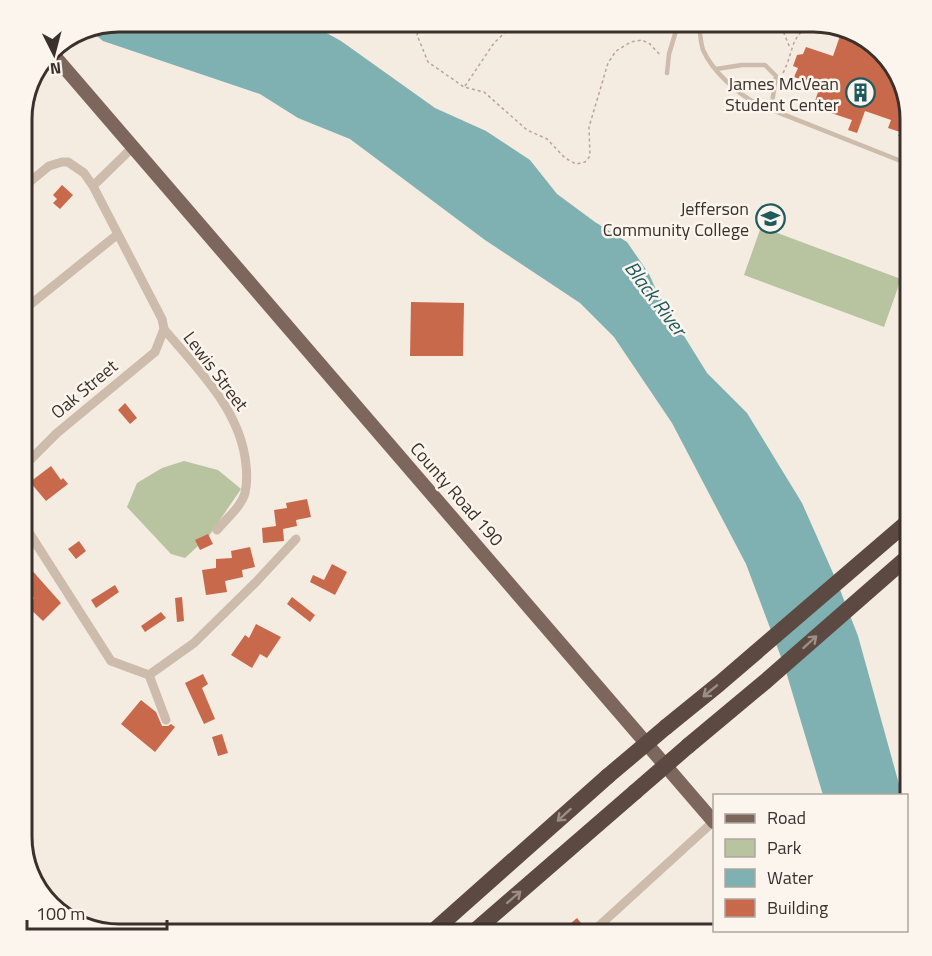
<svg xmlns="http://www.w3.org/2000/svg" width="932" height="956" font-family="'Titillium Web',sans-serif">
	<style>
		.green { fill: #b8c4a0 }
		.water { fill: #7fb0b2 }
		.building { fill: #c8694b }
		.lines { fill: none; stroke-linecap: round; stroke-linejoin: round }
		.path { stroke: #b9a596; stroke-width: 1.5; stroke-dasharray: 3 3; stroke-linecap: butt }
		.service { stroke: #cdbbac; stroke-width: 4.5 }
		.minor { stroke: #cdbbac; stroke-width: 9 }
		.primary { stroke: #7d675c; stroke-width: 14 }
		.motorway { stroke: #5c4a42; stroke-width: 16 }
		.motorway-bridge { stroke: #5c4a42; stroke-width: 16 }
		.oneway { stroke: #9c8e87 }
		.labels { text-anchor: middle; dominant-baseline: central; stroke-width: 5; stroke-linejoin: round; paint-order: stroke }
		.poi-label { font-size: 18px; fill: #3b302b; stroke: #fbf5ee; text-anchor: end }
		.street-label { font-size: 18px; fill: #3b302b; stroke: #fbf5ee }
		.water-label { font-size: 20px; font-style: italic; fill: #1f5a5e; stroke: #fbf5ee }
		.rim { fill: none; stroke: #3b302b; stroke-width: 3 }
	</style>
	<rect width="100%" height="100%" fill="#f4ebe1"/>
	<path class="green" d="M761,227l140,52 -17,48 -140,-52z
		M184,461l34,9 23,19 -32,47 -24,22 -14,-4 -44,-47 10,-24 25,-15z"/>
	<path class="water" d="M118,21h187l36,20 94,67 51,23 44,29 27,34 38,28 32,20 22,32 9,20 49,79 40,40 55,90 35,79 21,54 44,159h-79l-39,-130 -38,-101 -74,-141 -58,-86 -34,-34 -95,-63 -135,-101 -52,-21 -38,-24 -157,-53 -12,-10z
		M907,808c5,18 4,31 0,49z"/>
	<path class="building" d="M840,36l47,18 24,64v36l-9,-3 4,-12 -8,-3 2,-4 -12,-4 3,-8 -26,-9 -8,22 -9,-3 4,-10 -39,-13 7,-21 -26,-9 4,-9 -5,-2 4,-11 6,-1 3,-7 27,9z
		M62,185l11,10 -13,14 -7,-6 4,-4 -4,-4z
		M411,302l53,1 -1,53h-53z
		M125,403l12,15 -7,6 -12,-14z
		M51,466l10,14 2,-2 5,6 -22,17 -16,-19z
		M307,499l4,18 -15,3 1,6 -14,3 1,12 -21,2 -1,-15 14,-2 -2,-16 13,-2 -1,-5z
		M208,534l5,10 -13,6 -5,-10z
		M79,541l7,10 -10,8 -8,-10z
		M250,547l5,20 -13,3 1,7 -18,4 2,11 -21,3 -4,-25 14,-2v-9l16,-1 -1,-7z
		M21,558l40,45 -18,18 -16,-15 7,-8 -13,-15z
		M332,564l15,8 -12,23 -25,-13 3,-7 11,5z
		M115,585l4,7 -23,16 -5,-8z
		M182,597l2,24 -7,1 -2,-24z
		M292,597l23,18 -5,7 -23,-18z
		M161,612l5,6 -21,14 -4,-6z
		M256,624l25,13 -14,21 -7,-4 -8,14 -21,-13 14,-20 4,3z
		M203,674l5,10 -6,4 13,31 -11,5 -19,-41z
		M141,700l15,12 6,14h6l3,-2 4,3 -20,25 -34,-28z
		M222,734l6,19 -10,3 -6,-19z
		M577,918l9,11 -3,4 -3,2h-23z"/>
	<g class="lines">
		<path class="path" d="M422,21l-5,14 11,27 36,25 20,5 43,38 20,9 18,19 11,6 9,-2 5,-6 -1,-29 19,-64 8,-12 15,-9 11,-2 8,4 11,12
			M779,21l11,27
			M798,21l10,4
			M783,73c13,-26 5,-39 37,-52
			M465,86l29,-43 23,-22"/>
		<path class="service" d="M699,21c1,10 1,19 4,29 10,22 34,43 54,54l154,61
			M716,69l26,-4h23l11,11 -5,34
			M667,73l2,-19 10,-33"/>
		<path class="minor" d="M93,186l40,-39
			M21,189l28,-23 13,-4h6l16,11 9,13 69,133 2,10c34,41 77,81 82,136 1,9 1,19 -1,28 -4,14 -19,26 -28,37
			M21,312l97,-78
			M21,473l3,-7 33,-33 98,-81 9,-23
			M21,520l90,141 38,14 45,-32 62,-61 40,-43
			M149,675l17,45
			M589,935l125,-114"/>
		<path class="primary" d="M51,52l663,770
			M808,930l4,5"/>
		<path class="motorway" d="M666,727l53,-43 192,-165
			M688,746l78,-65 145,-127
			M429,935l179,-159
			M470,935l165,-143"/>
		<path class="motorway-bridge" d="M608,776l58,-49
			M635,792l53,-46"/>
	</g>
	<defs><path id="oneway-shaft" d="M-6 0H5M1.5-3L5.5 0L1.5 3" fill="none" stroke-width="1.6" stroke-linecap="round" stroke-linejoin="round" transform="scale(1.5)"/></defs>
	<g class="oneway">
		<use href="#oneway-shaft" transform="translate(810 642) rotate(-42)"/>
		<use href="#oneway-shaft" transform="translate(710 691) rotate(141)"/>
		<use href="#oneway-shaft" transform="translate(564 815) rotate(138)"/>
		<use href="#oneway-shaft" transform="translate(514 897) rotate(-41)"/>
	</g>
	<defs>
		<symbol id="building-ring" viewBox="-11 -11 22 22"><circle r="9.5" fill="#fbf5ee" stroke="#1f5a5e" stroke-width="1.5"/><path d="M-4-6H4V6H1V3H-1V6H-4ZM-2.5-4.3h1.7v1.8h-1.7ZM.8-4.3h1.7v1.8H.8ZM-2.5-1h1.7V.8h-1.7ZM.8-1h1.7V.8H.8Z" fill="#1f5a5e"/></symbol>
		<symbol id="university-ring" viewBox="-11 -11 22 22"><circle r="9.5" fill="#fbf5ee" stroke="#1f5a5e" stroke-width="1.5"/><path d="M0-5L7-2L0 1L-7-2ZM-4 1L0 2.5L4 1V4Q0 6-4 4Z" fill="#1f5a5e"/></symbol>
	</defs>
	<g fill-rule="evenodd">
		<use href="#building-ring" x="844" y="76" width="33" height="33"/>
		<use href="#university-ring" x="754" y="202" width="33" height="33"/>
	</g>
	<g class="labels">
		<g class="poi-label">
			<text x="839" y="83">James McVean<tspan x="839" dy="21">Student Center</tspan></text>
			<text x="749" y="208">Jefferson<tspan x="749" dy="21">Community College</tspan></text>
		</g>
		<g class="street-label">
			<text transform="translate(216 371) rotate(53)">Lewis Street</text>
			<text transform="translate(84 389) rotate(-40)">Oak Street</text>
			<text transform="translate(457 494) rotate(49)">County Road 190</text>
		</g>
		<g class="water-label">
			<text transform="translate(656 298) rotate(53)">Black River</text>
		</g>
	</g>
	<path d="M0 0H932V956H0ZM119 32H813A87 87 0 0 1 900 119V837A87 87 0 0 1 813 924H119A87 87 0 0 1 32 837V119A87 87 0 0 1 119 32Z" fill="#fbf5ee" fill-rule="evenodd"/>
	<path class="rim" d="M119 32H813A87 87 0 0 1 900 119V837A87 87 0 0 1 813 924H119A87 87 0 0 1 32 837V119A87 87 0 0 1 119 32Z"/>
	<rect x="713" y="794" width="195" height="138" fill="#fbf5ee" stroke="#aea6a0" stroke-width="1.5"/>
	<rect x="725" y="814" width="30" height="9" fill="#7d675c" stroke="#aea6a0" stroke-width="1.5"/>
	<text x="767" y="824" font-size="18" fill="#3b302b">Road</text>
	<rect x="725" y="839" width="30" height="18" fill="#b8c4a0" stroke="#aea6a0" stroke-width="1.5"/>
	<text x="767" y="854" font-size="18" fill="#3b302b">Park</text>
	<rect x="725" y="869" width="30" height="18" fill="#7fb0b2" stroke="#aea6a0" stroke-width="1.5"/>
	<text x="767" y="884" font-size="18" fill="#3b302b">Water</text>
	<rect x="725" y="899" width="30" height="18" fill="#c8694b" stroke="#aea6a0" stroke-width="1.5"/>
	<text x="767" y="914" font-size="18" fill="#3b302b">Building</text>
	<g transform="translate(54 54) rotate(174)" stroke="#fbf5ee" stroke-width="4.5" paint-order="stroke">
	<path d="M0-4.5L10 22L0 15L-10 22Z" fill="#3b302b"/>
	<text y="-9" font-size="16" font-weight="bold" text-anchor="middle" fill="#3b302b">N</text>
	</g>
	<path d="M27 920v9h140v-9" fill="none" stroke="#3b302b" stroke-width="3"/>
	<text x="36" y="920" font-size="18" fill="#3b302b" stroke="#fbf5ee" stroke-width="4.5" paint-order="stroke">100 m</text>
</svg>
